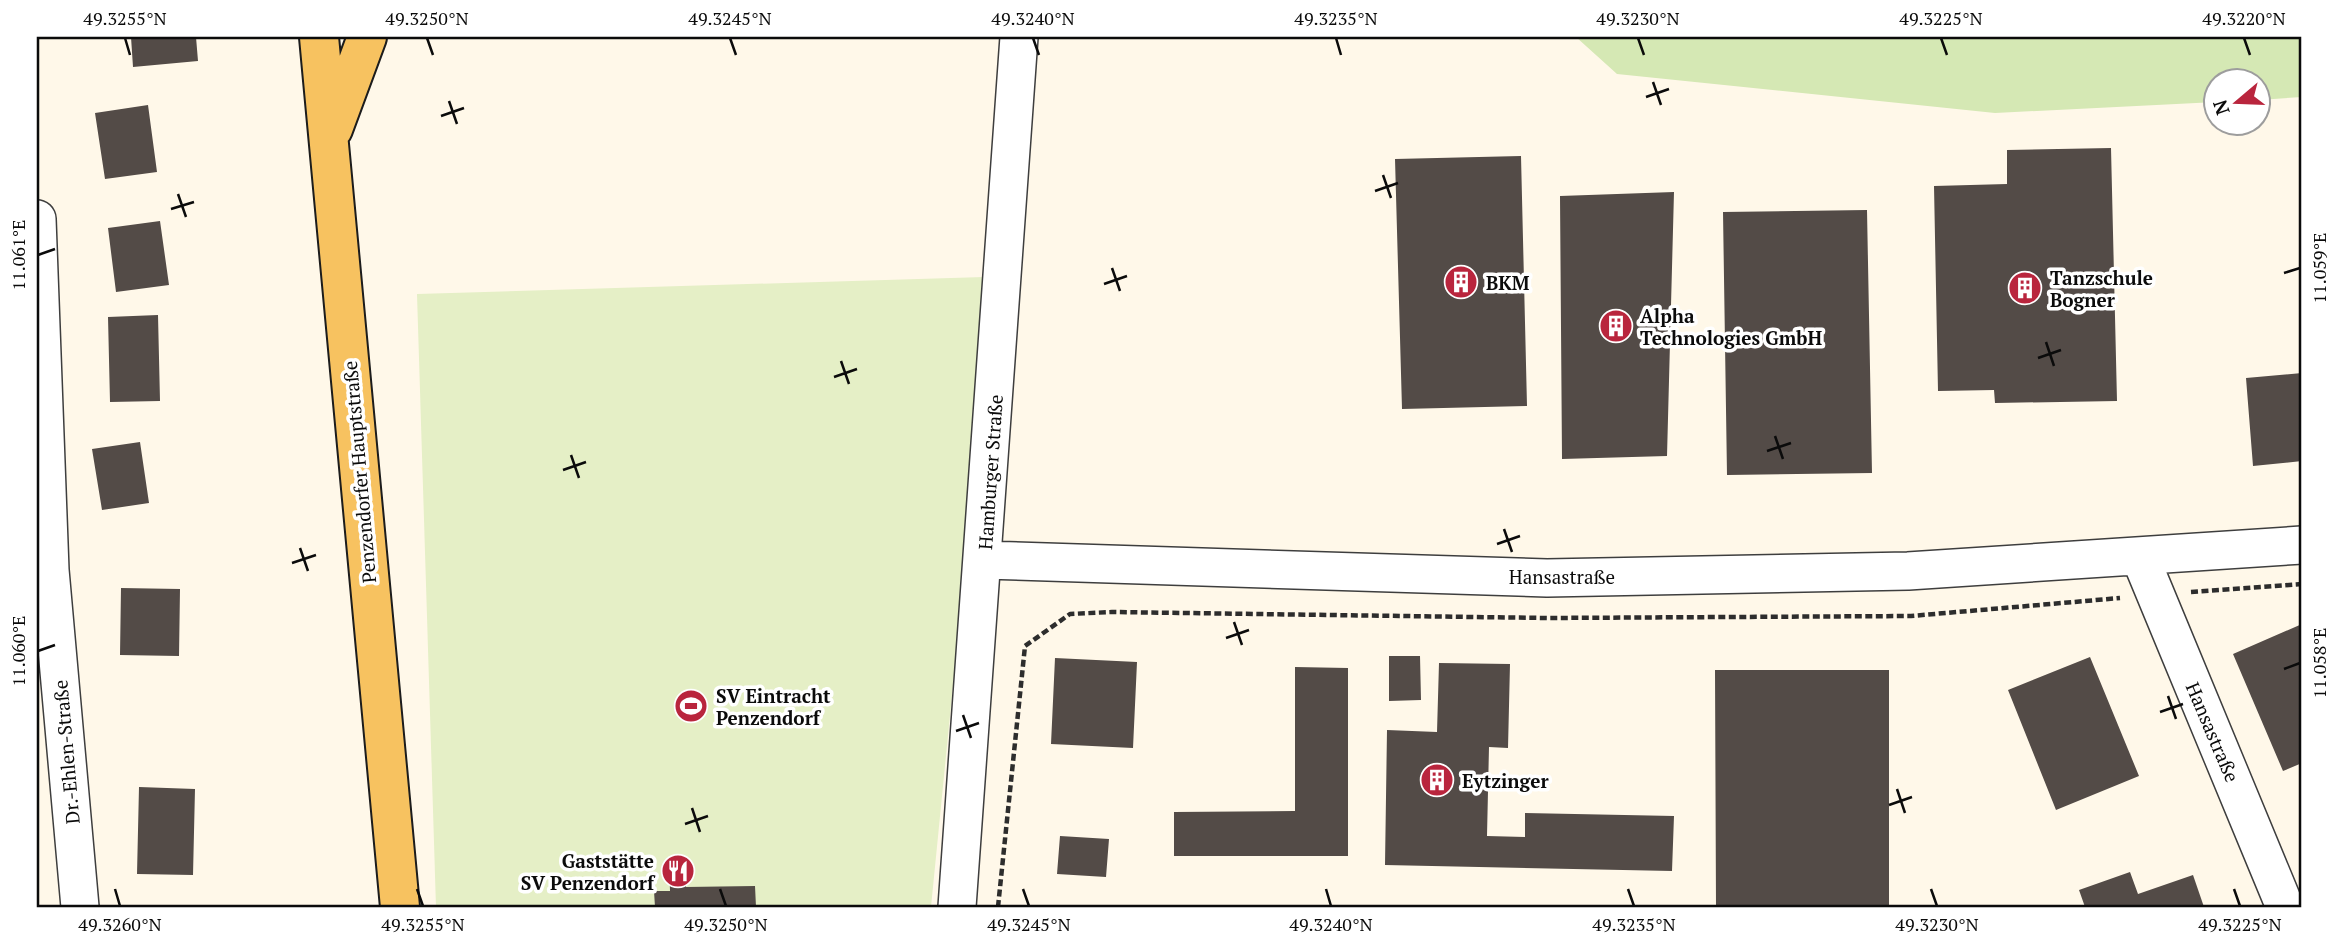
<svg xmlns="http://www.w3.org/2000/svg" width="2339" height="944" font-family="'PT Serif',serif">
	<style>
		.green { fill: #d5e8b4 }
		.pitch { fill: #e5efc6 }
		.building { fill: #534b47 }
		.lines { fill: none; stroke-linecap: round; stroke-linejoin: round }
		.minor-casing { stroke: #3e3e3e; stroke-width: 40 }
		.major-casing { stroke: #1c1c1c; stroke-width: 42 }
		.path { stroke: #2d2d2d; stroke-width: 4.5; stroke-dasharray: 7 3.5; stroke-linecap: butt }
		.minor { stroke: #fff; stroke-width: 37 }
		.major { stroke: #f7c260; stroke-width: 38 }
		.ticks { fill: none; stroke: #0b0b0b; stroke-width: 2.5 }
		.labels { text-anchor: middle; dominant-baseline: central; stroke-width: 7; stroke-linejoin: round; paint-order: stroke }
		.poi-label { font-size: 19px; font-weight: bold; fill: #0b0b0b; stroke: #fff; text-anchor: start }
		.street-label { font-size: 19px; fill: #0b0b0b; stroke: #fff }
		.neatline { fill: none; stroke: #0b0b0b; stroke-width: 2.5 }
		.ticks-label { font-size: 18px; text-anchor: middle; fill: #0b0b0b }
	</style>
	<rect width="100%" height="100%" fill="#fff8e9"/>
	<path class="green" d="M1576,37h726v60l-43,3 -1,-20h-42v22l-221,11 -378,-39z"/>
	<path class="pitch" d="M984,277l-13,227 -40,403h-495l-19,-613z"/>
	<path class="building" d="M131,37h65l2,24 -65,6z
		M148,105l9,67 -52,7 -10,-66z
		M2111,148l6,253 -122,2 -1,-13 -56,1 -4,-205 73,-2v-34z
		M1521,156l6,250 -125,3 -7,-250z
		M1674,192l-7,264 -105,3 -2,-263z
		M1867,210l5,263 -145,2 -4,-263z
		M160,221l9,64 -53,7 -8,-64z
		M158,315l2,86 -50,1 -2,-85z
		M2302,373v88l-49,5 -7,-88z
		M140,442l9,61 -47,7 -10,-61z
		M121,588l59,1 -1,67 -59,-1z
		M2302,624v139l-19,8 -50,-117z
		M1389,656h31l1,44 -32,1z
		M2090,657l49,119 -83,34 -48,-120z
		M1055,658l82,4 -4,86 -82,-4z
		M1439,663l71,1 -2,84 -19,-1 -2,89 38,1v-24l149,3 -2,55 -287,-6 2,-135 50,2z
		M1295,667l53,1v188h-174v-44l121,-1z
		M1715,670h174v237h-173z
		M139,787l56,2 -2,86 -56,-1z
		M1060,836l49,3 -3,38 -49,-3z
		M685,856l1,31 69,-1 1,21h-101l-1,-16h16l-1,-34z
		M2130,872l8,22 55,-19 11,32h-119l-6,-17z"/>
	<g class="lines">
		<defs>
			<path id="minor" d="M37,219l13,351 30,337
				M2140,557l145,350
				M984,560l563,18 361,-7 394,-26
				M957,907l62,-870"/>
			<path id="major" d="M319,37l81,870
				M333,129l34,-92"/>
		</defs>
		<use href="#minor" class="minor-casing"/>
		<use href="#major" class="major-casing"/>
		<path class="path" d="M2191,592l111,-8
			M998,907l27,-261 45,-32 42,-2 435,6 364,-2 209,-18"/>
		<use href="#minor" class="minor"/>
		<use href="#major" class="major"/>
	</g>
	<path class="ticks" d="M125,38l5,17M427,38l6,17M730,38l6,17M1033,38l6,17M1336,38l5,17M1638,38l6,17M1941,38l6,17M2244,38l6,17M1653,82l8,23M1646,97l23,-8M449,101l8,23M441,116l23,-8M1383,175l8,23M1375,191l23,-8M178,194l8,23M171,209l23,-7M38,255l17,-6M1112,268l8,23M2284,273l16,-5M1104,284l23,-8M2046,342l8,24M2038,358l23,-8M841,361l8,23M834,377l23,-8M1775,436l8,23M1767,451l24,-8M571,455l8,23M563,470l23,-8M1504,529l8,23M1497,544l23,-8M300,548l8,23M292,563l24,-8M1234,622l8,23M1226,638l23,-8M38,651l17,-6M2284,669l16,-6M2168,696l8,23M2160,712l23,-8M963,715l8,23M956,731l23,-8M1897,789l8,24M1889,805l23,-8M692,808l8,24M685,824l23,-8M115,889l5,17M417,889l6,17M720,889l6,17M1023,889l6,17M1326,889l5,17M1628,889l6,17M1931,889l6,17M2234,889l6,17"/>
	<defs>
		<symbol id="building-disc" viewBox="-11 -11 22 22"><circle r="9.5" fill="#b9253d" stroke="#fff"/><path d="M-4-6H4V6H1V3H-1V6H-4ZM-2.5-4.3h1.7v1.8h-1.7ZM.8-4.3h1.7v1.8H.8ZM-2.5-1h1.7V.8h-1.7ZM.8-1h1.7V.8H.8Z" fill="#fff"/></symbol>
		<symbol id="stadium-disc" viewBox="-11 -11 22 22"><circle r="9.5" fill="#b9253d" stroke="#fff"/><path d="M0-5a6.5 5 0 1 0 0 10a6.5 5 0 1 0 0-10ZM-3.5-1.8h7v3.6h-7Z" fill="#fff"/></symbol>
		<symbol id="restaurant-disc" viewBox="-11 -11 22 22"><circle r="9.5" fill="#b9253d" stroke="#fff"/><path d="M-5-6h1v4h1v-4h1v4h1v-4h1v5L-1.5 .5V6h-2V.5L-5-1ZM5-6V6H3V1.5H1.5Q1.5-4 5-6Z" fill="#fff"/></symbol>
	</defs>
	<g fill-rule="evenodd">
		<use href="#building-disc" x="1442" y="263" width="38" height="38"/>
		<use href="#building-disc" x="2006" y="269" width="38" height="38"/>
		<use href="#building-disc" x="1597" y="307" width="38" height="38"/>
		<use href="#stadium-disc" x="672" y="687" width="38" height="38"/>
		<use href="#building-disc" x="1418" y="761" width="38" height="38"/>
		<use href="#restaurant-disc" x="659" y="852" width="38" height="38"/>
	</g>
	<g class="labels">
		<g class="poi-label">
			<text x="2050" y="277">Tanzschule<tspan x="2050" dy="22">Bogner</tspan></text>
			<text x="1486" y="282">BKM</text>
			<text x="1640" y="315">Alpha<tspan x="1640" dy="22">Technologies GmbH</tspan></text>
			<text x="716" y="695">SV Eintracht<tspan x="716" dy="22">Penzendorf</tspan></text>
			<text x="1462" y="780">Eytzinger</text>
			<text x="654" y="860" text-anchor="end">Gaststätte<tspan x="654" dy="22">SV Penzendorf</tspan></text>
		</g>
		<g class="street-label">
			<text transform="translate(359 472) rotate(-95)">Penzendorfer Hauptstraße</text>
			<text transform="translate(990 472) rotate(-86)">Hamburger Straße</text>
			<text x="1562" y="576">Hansastraße</text>
			<text transform="translate(2213 732) rotate(67)">Hansastraße</text>
			<text transform="translate(66 752) rotate(-95)">Dr.-Ehlen-Straße</text>
		</g>
	</g>
	<rect width="2339" height="944" fill="none" stroke="#ffffff" stroke-width="77"/>
	<g transform="translate(2237 102) rotate(251)"><circle r="33" fill="#ffffff" stroke="#9d9d9d" stroke-width="2"/>
	<path d="M0-5L12 26L0 18L-12 26Z" fill="#b9253d"/>
	<text y="-10" font-size="19" font-weight="bold" text-anchor="middle" fill="#0b0b0b">N</text>
	</g>
	<rect x="38" y="38" width="2262" height="868" class="neatline"/>
	<g class="ticks-label">
		<text x="125" y="25">49.3255°N</text>
		<text x="427" y="25">49.3250°N</text>
		<text x="730" y="25">49.3245°N</text>
		<text x="1033" y="25">49.3240°N</text>
		<text x="1336" y="25">49.3235°N</text>
		<text x="1638" y="25">49.3230°N</text>
		<text x="1941" y="25">49.3225°N</text>
		<text x="2244" y="25">49.3220°N</text>
		<text transform="translate(19 255) rotate(-90)" y="6">11.061°E</text>
		<text transform="translate(2320 268) rotate(-90)" y="6">11.059°E</text>
		<text transform="translate(19 651) rotate(-90)" y="6">11.060°E</text>
		<text transform="translate(2320 663) rotate(-90)" y="6">11.058°E</text>
		<text x="120" y="931">49.3260°N</text>
		<text x="423" y="931">49.3255°N</text>
		<text x="726" y="931">49.3250°N</text>
		<text x="1029" y="931">49.3245°N</text>
		<text x="1331" y="931">49.3240°N</text>
		<text x="1634" y="931">49.3235°N</text>
		<text x="1937" y="931">49.3230°N</text>
		<text x="2240" y="931">49.3225°N</text>
	</g>
</svg>
